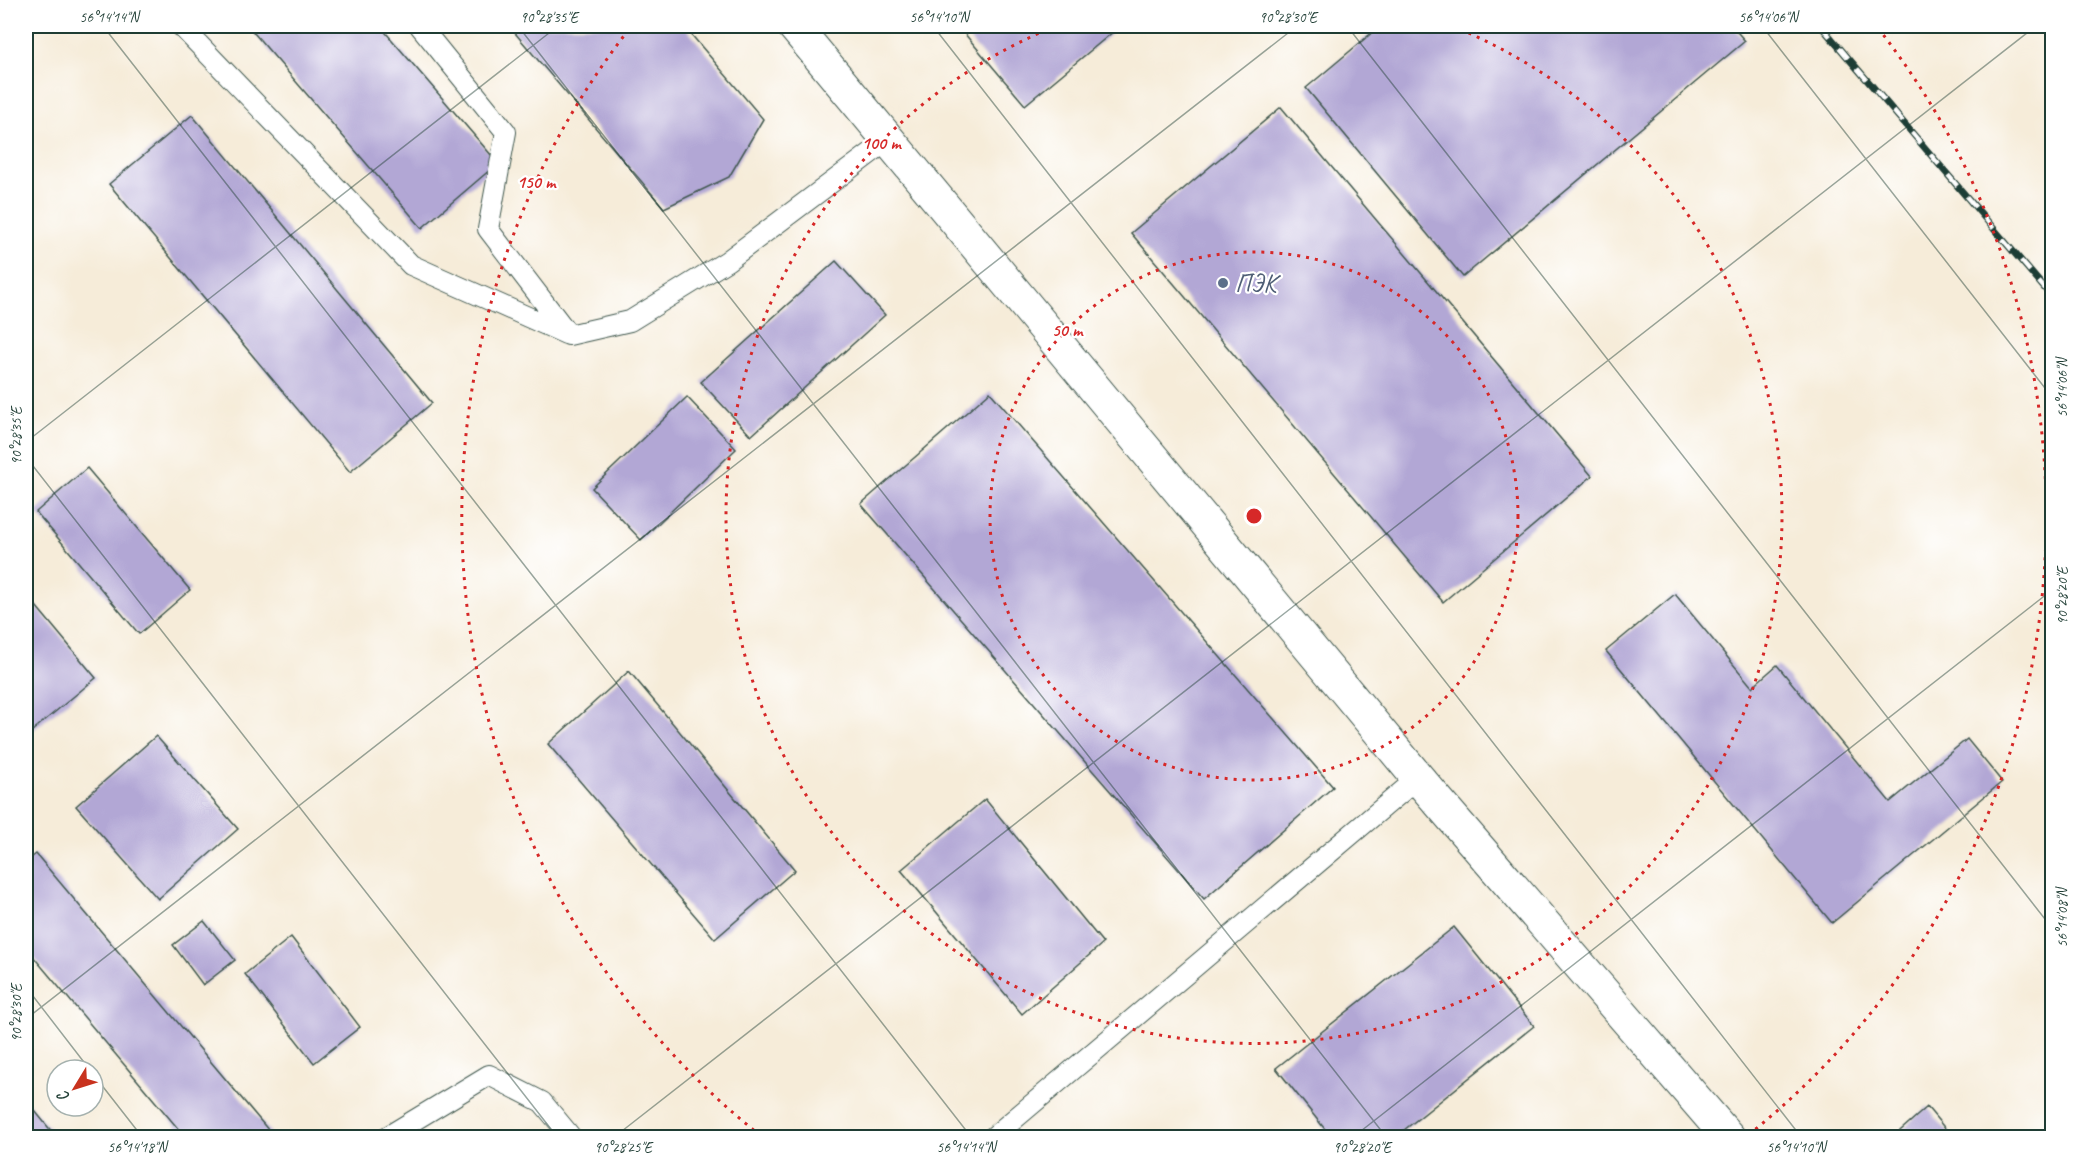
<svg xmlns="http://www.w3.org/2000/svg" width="2078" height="1163" font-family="Caveat,sans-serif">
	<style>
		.building { fill: #b2a7d5 }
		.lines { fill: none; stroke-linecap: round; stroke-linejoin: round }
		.service-casing { stroke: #3f574d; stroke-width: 22 }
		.minor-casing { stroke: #3f574d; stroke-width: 35 }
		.service { stroke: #fff; stroke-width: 20 }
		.minor { stroke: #fff; stroke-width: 33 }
		.rail-casing { stroke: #1f3d34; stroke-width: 7 }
		.rail { stroke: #fff; stroke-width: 4.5; stroke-dasharray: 14; stroke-linecap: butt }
		.ticks { fill: none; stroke: #1f3d34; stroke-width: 1.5; stroke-opacity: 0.45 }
		.ring { fill: none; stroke: #d62828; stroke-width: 3; stroke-dasharray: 3 6 }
		.service-dot { fill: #5c6f8a; stroke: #fff; stroke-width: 2 }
		.labels { text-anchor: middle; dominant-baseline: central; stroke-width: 4.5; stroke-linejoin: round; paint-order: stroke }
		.service-label { font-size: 26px; fill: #4e5e75; stroke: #fff; text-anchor: start }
		.centre { fill: #d62828; stroke: #fff; stroke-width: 3 }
		.ring-label { font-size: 18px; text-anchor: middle; font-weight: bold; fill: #d62828; stroke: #fff; stroke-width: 4.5; stroke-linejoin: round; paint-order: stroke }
		.neatline { fill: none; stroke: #1f3d34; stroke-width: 2 }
		.ticks-label { font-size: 15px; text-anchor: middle; fill: #1f3d34 }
	</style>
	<rect width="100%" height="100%" fill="#fff"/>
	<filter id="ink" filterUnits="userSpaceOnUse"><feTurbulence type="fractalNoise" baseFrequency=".0167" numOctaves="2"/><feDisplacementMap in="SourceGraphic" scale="12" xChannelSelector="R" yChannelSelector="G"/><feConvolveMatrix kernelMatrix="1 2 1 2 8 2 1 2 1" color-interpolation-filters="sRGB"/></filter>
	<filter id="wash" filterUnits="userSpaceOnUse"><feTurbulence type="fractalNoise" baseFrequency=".008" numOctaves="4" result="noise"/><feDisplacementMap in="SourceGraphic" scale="24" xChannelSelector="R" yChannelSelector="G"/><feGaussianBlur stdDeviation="1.35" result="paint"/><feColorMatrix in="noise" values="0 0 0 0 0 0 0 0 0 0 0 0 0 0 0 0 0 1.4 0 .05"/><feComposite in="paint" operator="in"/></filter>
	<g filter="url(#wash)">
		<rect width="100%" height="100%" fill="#f6ecd9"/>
		<g id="blocks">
			<path class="building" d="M248,26h132l118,137 -76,65z
				M509,26h175l79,93 -34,58 -65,31z
				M958,26h162l-95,79z
				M1380,26h352l13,15 -282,236 -157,-189z
				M1281,107l311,369 -149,126 -312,-369z
				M192,115l240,288 -82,69 -241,-288z
				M836,261l49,54 -134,121 -50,-54z
				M990,392l343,395 -129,112 -343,-395z
				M687,397l49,52 -95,91 -49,-52z
				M87,468l103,122 -51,44 -103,-122z
				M1675,594l77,93 25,-22 113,137 77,-63 35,43 -170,141 -226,-272z
				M31,600l65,78 -70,58v-131z
				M629,671l166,199 -80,69 -167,-195z
				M156,736l82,93 -80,70 -82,-93z
				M985,799l118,144 -81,71 -121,-144z
				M36,854l239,284h-89l-160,-190v-86z
				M204,921l31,39 -32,25 -30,-40z
				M1454,927l80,99 -140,112h-62l-56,-70z
				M291,937l69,90 -46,36 -69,-89z
				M26,1100l31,38h-31z
				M1927,1107l26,31h-61z"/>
		</g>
	</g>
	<g filter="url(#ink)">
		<use href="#blocks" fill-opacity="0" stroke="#3f574d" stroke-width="1.5"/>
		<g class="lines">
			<defs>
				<path id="service" d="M181,26l230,239 155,69
					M420,26l86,106 -18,97 81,106 61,-14 97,-60 161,-121
					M385,1138l104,-63 53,27 30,36
					M992,1138l426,-360"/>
				<path id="minor" d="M794,26l624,752 311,360"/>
			</defs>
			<use href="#service" class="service-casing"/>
			<use href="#minor" class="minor-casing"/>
			<use href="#service" class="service"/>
			<use href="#minor" class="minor"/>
			<defs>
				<path id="rail" d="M1821,26l231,271"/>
			</defs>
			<use href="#rail" class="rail-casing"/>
			<use href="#rail" class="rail"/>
		</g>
	</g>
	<path class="ticks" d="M103,26l869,1112M518,26l869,1112M933,26l869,1112M1347,26l705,902M1762,26l290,371M26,442l532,-416M26,457l532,681M26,987l64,83M26,1019l1271,-993M93,1074l50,64M613,1138l1423,-1112M1352,1138l700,-548"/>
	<g class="ring">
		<circle cx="1254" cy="516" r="264"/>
		<path d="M1452 26A528 528 0 1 1 1056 26"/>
		<path d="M761 1136A792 792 0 0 1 630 28M1878 28A792 792 0 0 1 1747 1136"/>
	</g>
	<circle class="service-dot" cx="1223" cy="283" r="6"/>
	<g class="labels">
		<g class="service-label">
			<text x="1235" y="283">ПЭК</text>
		</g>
	</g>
	<circle cx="1254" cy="516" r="9" class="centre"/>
	<g class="ring-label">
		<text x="881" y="149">100 m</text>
		<text x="536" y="188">150 m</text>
		<text x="1067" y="336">50 m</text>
	</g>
	<rect width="2078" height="1163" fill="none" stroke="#fff" stroke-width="66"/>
	<g transform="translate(75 1088) rotate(232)"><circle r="28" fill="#ffffff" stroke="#a5b1ae" stroke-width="1.5"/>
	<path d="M0-4.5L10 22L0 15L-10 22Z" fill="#c8321e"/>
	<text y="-9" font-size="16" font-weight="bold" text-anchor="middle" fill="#1f3d34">С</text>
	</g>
	<rect x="33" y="33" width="2012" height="1097" class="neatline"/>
	<g class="ticks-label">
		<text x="109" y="22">56°14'14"N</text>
		<text x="549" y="22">90°28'35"E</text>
		<text x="939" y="22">56°14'10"N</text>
		<text x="1288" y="22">90°28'30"E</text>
		<text x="1768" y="22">56°14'06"N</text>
		<text transform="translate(2062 388) rotate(-90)" y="5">56°14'06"N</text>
		<text transform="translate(16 436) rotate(-90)" y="5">90°28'35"E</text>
		<text transform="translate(2062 596) rotate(-90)" y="5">90°28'20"E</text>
		<text transform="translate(2062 918) rotate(-90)" y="5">56°14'08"N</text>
		<text transform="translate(16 1013) rotate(-90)" y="5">90°28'30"E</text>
		<text x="137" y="1152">56°14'18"N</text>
		<text x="623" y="1152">90°28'25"E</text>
		<text x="966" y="1152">56°14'14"N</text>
		<text x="1362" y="1152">90°28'20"E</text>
		<text x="1796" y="1152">56°14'10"N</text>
	</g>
</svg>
